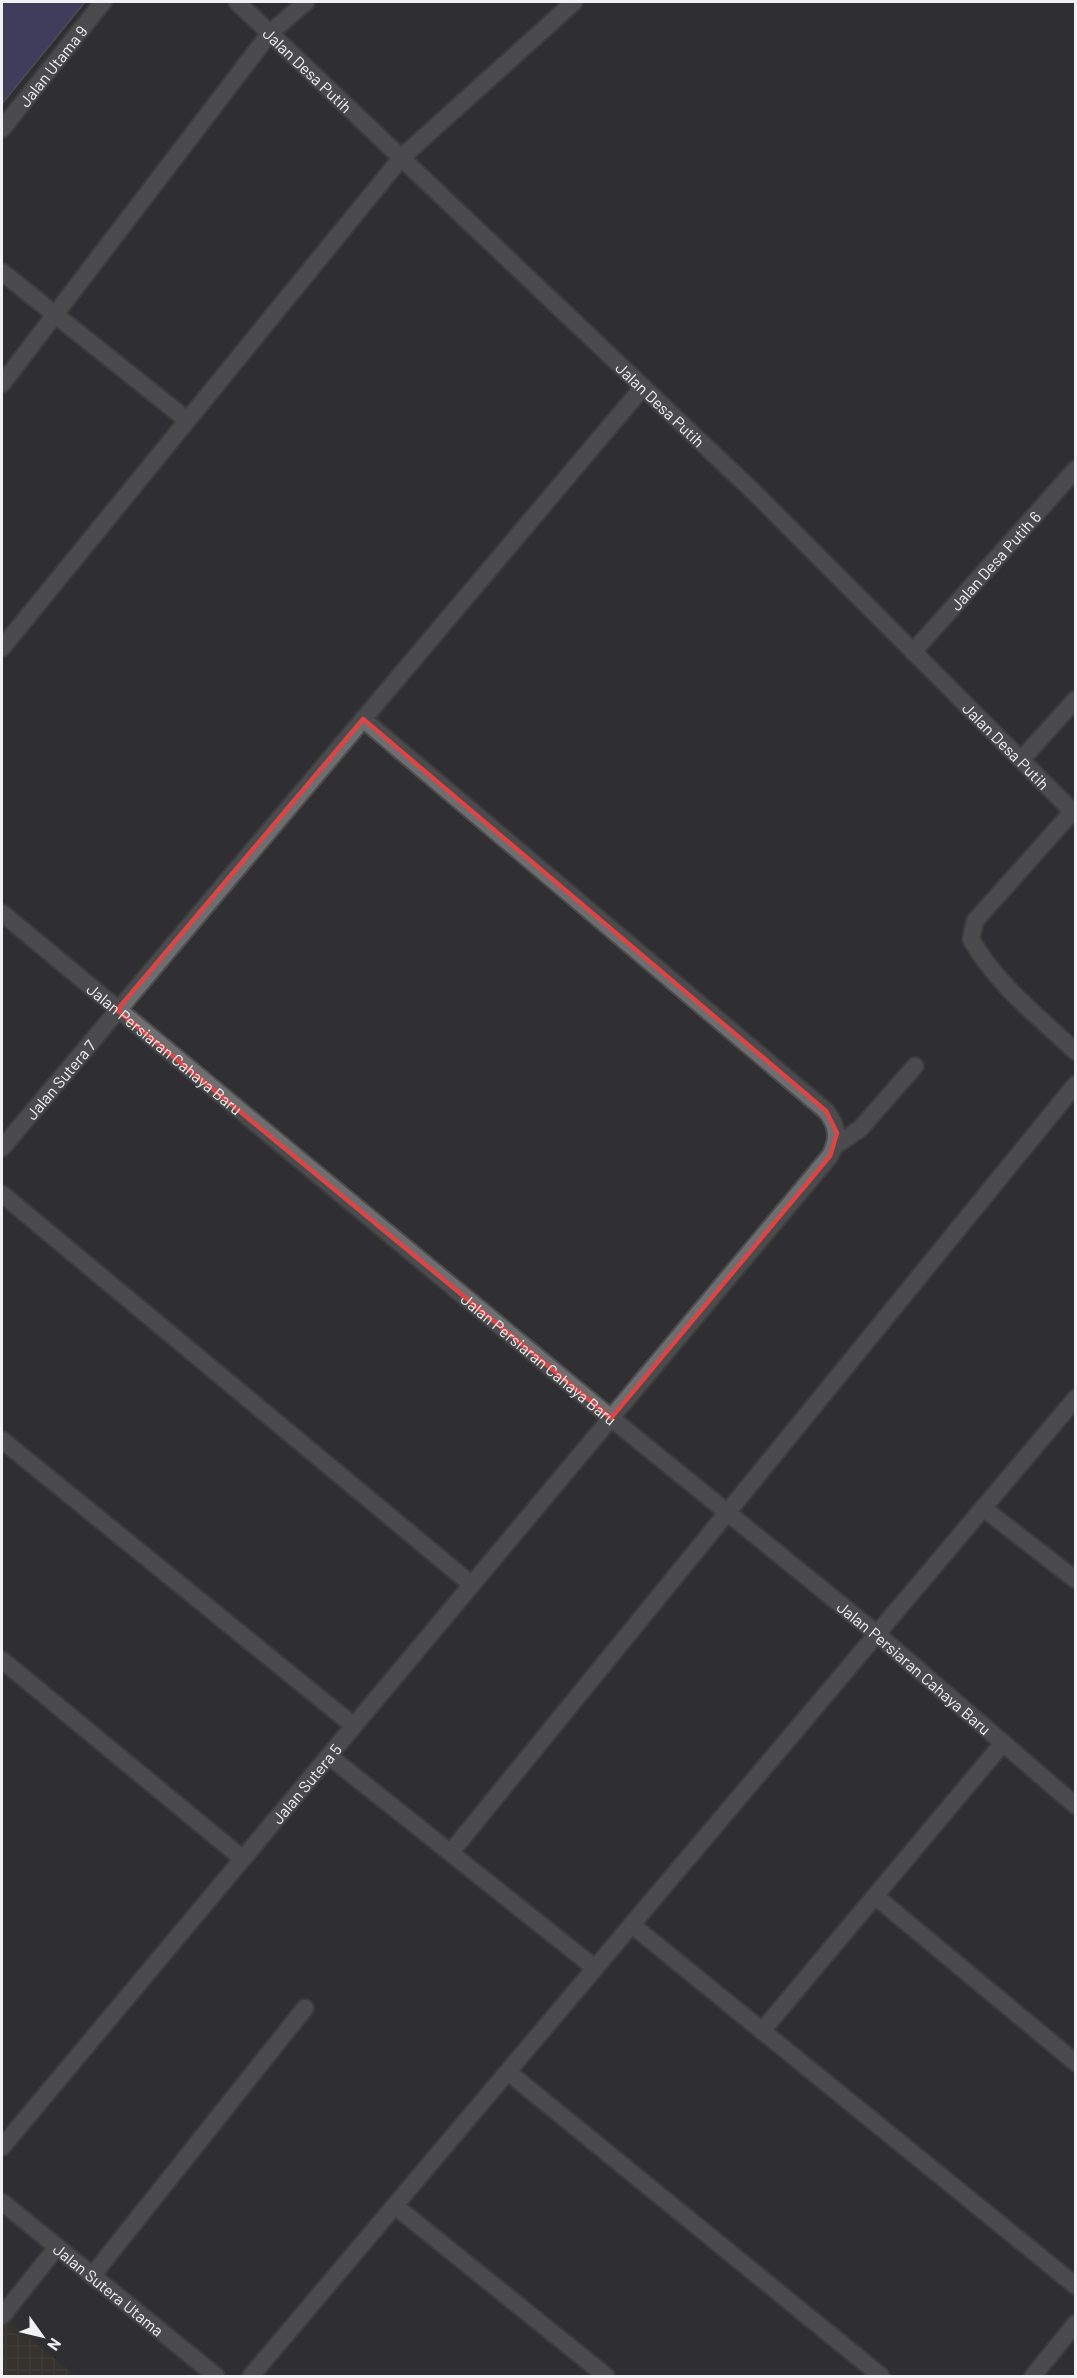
<svg xmlns="http://www.w3.org/2000/svg" width="1077" height="2378" font-family="Barlow,sans-serif">
	<style>
		.industrial { fill: url(#industrial-grid) }
		.building { fill: #564c8e; stroke: #6f6f72; stroke-width: 1.5 }
		.lines { fill: none; stroke-linecap: round; stroke-linejoin: round }
		.service-casing { stroke: #4c4c4e; stroke-width: 20 }
		.minor-casing { stroke: #4c4c4e; stroke-width: 20 }
		.service { stroke: #6e6e70; stroke-width: 16 }
		.minor { stroke: #6e6e70; stroke-width: 16 }
		.marked { fill: none; stroke: #da4646; stroke-width: 4.5; stroke-linejoin: round }
		.labels { text-anchor: middle; dominant-baseline: central; stroke-width: 4.5; stroke-linejoin: round; paint-order: stroke }
		.street-label { font-size: 16px; fill: #f1f1f3; stroke: #303033 }
	</style>
	<defs>
		<pattern id="industrial-grid" width="8" height="8" patternUnits="userSpaceOnUse" patternTransform="scale(1.5)"><rect width="8" height="8" fill="#3f3726"/><path d="M0 4h8M4 0v8" fill="none" stroke="#524b3b"/></pattern>
	</defs>
	<rect width="100%" height="100%" fill="#303033"/>
	<path class="industrial" d="M2,2316l74,60h-74z"/>
	<path class="building" d="M2,2h83l-83,102z"/>
	<g class="lines">
		<defs>
			<path id="service" d="M2,272l185,148
				M2,384l268,-351 36,-31
				M1021,760l55,-61
				M1072,812l-97,109 -4,18c25,45 68,78 105,113
				M2,1194l470,391
				M983,1508l93,72
				M2,1660l241,199
				M329,1756l266,212
				M451,1852l625,-768
				M875,1896l201,167
				M762,2031l241,-288
				M508,2072l373,304
				M92,2276l213,-268
				M1033,2376l43,-53"/>
			<g id="minor">
				<path id="s1" d="M237,2l521,494 318,319"/>
				<path id="s2" d="M2,129l101,-127"/>
				<path d="M2,648l400,-491 172,-155"/>
				<path id="s3" d="M913,652l163,-183"/>
				<path id="s4" d="M2,913l609,505 266,216 199,172"/>
				<path d="M836,1145l24,-16 55,-63"/>
				<path id="s5" d="M2,1148l641,-761"/>
				<path d="M2,1440l352,286"/>
				<path d="M632,1925l444,361"/>
				<path id="s6" d="M2,2147l828,-991c9,-17 8,-30 -4,-45l-463,-392"/>
				<path id="s7" d="M2,2202l214,174"/>
				<path d="M395,2206l211,170"/>
				<path d="M2,2316l55,-69"/>
				<path d="M251,2376l825,-978"/>
			</g>
		</defs>
		<use href="#service" class="service-casing"/>
		<use href="#minor" class="minor-casing"/>
		<use href="#service" class="service"/>
		<use href="#minor" class="minor"/>
	</g>
	<path d="M0 0H1077V2378H0ZM363,719l463,392 11,22 -7,23 -219,262 -494,-408z" fill="#303033" fill-opacity=".55" fill-rule="evenodd"/>
	<path class="marked" d="M363,719l463,392 11,22 -7,23 -219,262 -494,-408z"/>
	<g class="labels">
		<g class="street-label">
			<text stroke="none"><textPath href="#s2" startOffset="81">Jalan Utama 9</textPath></text>
			<text stroke="none"><textPath href="#s1" startOffset="98">Jalan Desa Putih</textPath></text>
			<text stroke="none"><textPath href="#s1" startOffset="584">Jalan Desa Putih</textPath></text>
			<text stroke="none"><textPath href="#s3" startOffset="123">Jalan Desa Putih 6</textPath></text>
			<text stroke="none"><textPath href="#s1" startOffset="1070">Jalan Desa Putih</textPath></text>
			<text stroke="none"><textPath href="#s4" startOffset="212">Jalan Persiaran Cahaya Baru</textPath></text>
			<text stroke="none"><textPath href="#s5" startOffset="90">Jalan Sutera 7</textPath></text>
			<text stroke="none"><textPath href="#s4" startOffset="698">Jalan Persiaran Cahaya Baru</textPath></text>
			<text stroke="none"><textPath href="#s4" startOffset="1184">Jalan Persiaran Cahaya Baru</textPath></text>
			<text stroke="none"><textPath href="#s6" startOffset="474">Jalan Sutera 5</textPath></text>
			<text stroke="none"><textPath href="#s7" startOffset="138">Jalan Sutera Utama</textPath></text>
		</g>
	</g>
	<rect width="1077" height="2378" fill="none" stroke="#f1f1f3" stroke-width="6"/>
	<g transform="translate(42 2336) rotate(124)" stroke="#303033" stroke-width="4.5" paint-order="stroke">
	<path d="M0-4.5L10 22L0 15L-10 22Z" fill="#f1f1f3"/>
	<text y="-9" font-size="16" font-weight="bold" text-anchor="middle" fill="#f1f1f3">N</text>
	</g>
</svg>
